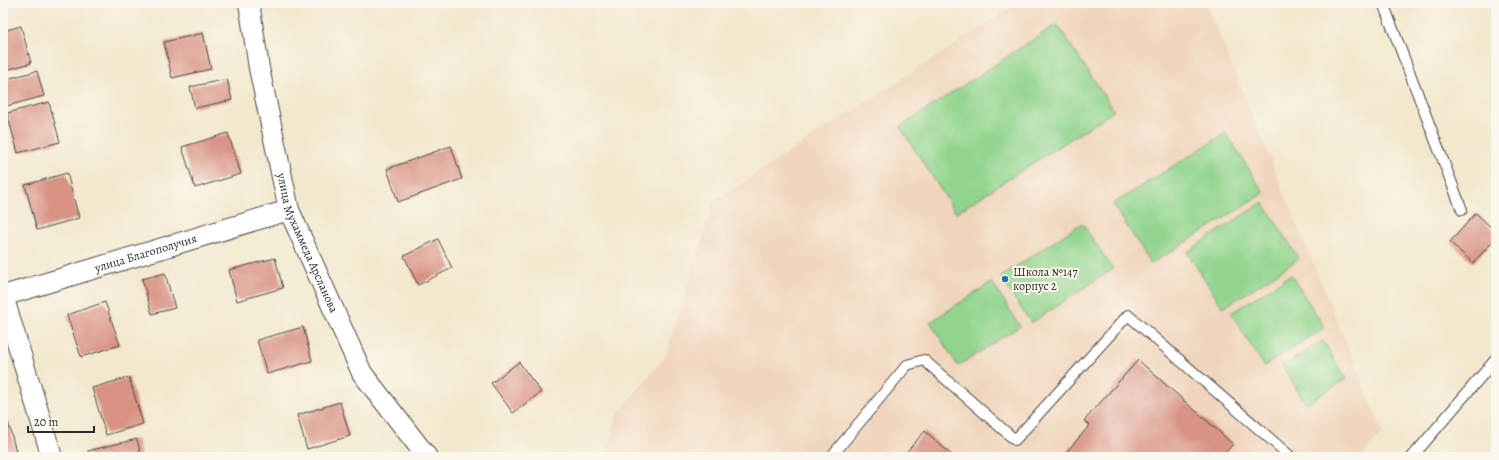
<svg xmlns="http://www.w3.org/2000/svg" width="1499" height="460" font-family="Alegreya,serif">
	<style>
		.built { fill: #f0d5bc }
		.green { fill: #90d48d; stroke: #5e805c }
		.building { fill: #d89384 }
		.lines { fill: none; stroke-linecap: round; stroke-linejoin: round }
		.lane-casing { stroke: #494743; stroke-width: 12 }
		.street-casing { stroke: #494743; stroke-width: 22 }
		.lane { stroke: #fff; stroke-width: 10 }
		.street { stroke: #fff; stroke-width: 20 }
		.poi-dot { fill: #1f6fb2; stroke: #fbf7ec; stroke-width: 1.5 }
		.labels { text-anchor: middle; dominant-baseline: central; stroke-width: 4; stroke-linejoin: round; paint-order: stroke }
		.street-label { font-size: 12px; fill: #2b2b2b; stroke: #fbf7ec }
		.poi-label { font-size: 12px; fill: #2b2b2b; stroke: #fbf7ec; text-anchor: start }
	</style>
	<rect width="100%" height="100%" fill="#fbf7ec"/>
	<filter id="ink" filterUnits="userSpaceOnUse"><feTurbulence type="fractalNoise" baseFrequency=".025" numOctaves="2"/><feDisplacementMap in="SourceGraphic" scale="8" xChannelSelector="R" yChannelSelector="G"/><feConvolveMatrix kernelMatrix="1 2 1 2 8 2 1 2 1" color-interpolation-filters="sRGB"/></filter>
	<filter id="wash" filterUnits="userSpaceOnUse"><feTurbulence type="fractalNoise" baseFrequency=".012" numOctaves="4" result="noise"/><feDisplacementMap in="SourceGraphic" scale="16" xChannelSelector="R" yChannelSelector="G"/><feGaussianBlur stdDeviation="0.9" result="paint"/><feColorMatrix in="noise" values="0 0 0 0 0 0 0 0 0 0 0 0 0 0 0 0 0 1.4 0 .05"/><feComposite in="paint" operator="in"/></filter>
	<g filter="url(#wash)">
		<rect width="100%" height="100%" fill="#f3e8ce"/>
		<path class="built" d="M1019,3h187l177,429 -21,25h-756l11,-43 48,-57 49,-156z"/>
		<path class="green" d="M1057,24l57,87 -158,102 -56,-86z
			M1226,133l38,60 -113,71 -38,-60z
			M1263,202l36,57 -76,49 -36,-56z
			M1082,223l31,46 -82,54 -31,-46z
			M1291,275l34,53 -61,38 -33,-53z
			M992,282l28,44 -62,40 -28,-44z
			M1323,341l23,38 -40,25 -24,-38z"/>
		<g id="blocks">
			<path class="building" d="M21,26l10,37 -28,8v-40z
				M203,33l8,36 -39,9 -8,-36z
				M37,71l7,25 -41,11v-27z
				M227,79l5,21 -37,8 -5,-21z
				M49,102l11,40 -42,11 -11,-40z
				M228,133l13,41 -46,14 -13,-41z
				M451,146l11,33 -64,23 -11,-33z
				M67,173l12,45 -42,12 -12,-45z
				M1476,213l20,19v6l-23,25 -23,-21z
				M438,239l14,29 -34,17 -14,-29z
				M275,258l8,30 -46,13 -8,-31z
				M165,273l10,35 -23,6 -10,-35z
				M105,302l15,43 -39,12 -14,-42z
				M303,327l9,34 -45,13 -10,-34z
				M1138,360l95,84 -11,13h-160l28,-32 -6,-4z
				M519,362l22,30 -28,21 -22,-30z
				M129,377l14,47 -37,11 -14,-47z
				M340,402l10,34 -43,13 -10,-34z
				M8,422l9,33 -14,2v-34z
				M925,431l29,26h-52z
				M137,439l4,17 -52,1 -1,-6z"/>
		</g>
	</g>
	<g filter="url(#ink)">
		<use href="#blocks" fill-opacity="0" stroke="#494743" stroke-width="1"/>
		<g class="lines">
			<defs>
				<path id="lane" d="M1383,3l79,207
					M831,457l76,-92 17,-5 91,80 113,-125 163,142
					M1412,457l84,-98"/>
				<g id="street">
					<path id="s1" d="M249,3l10,65 30,142 73,163 65,84"/>
					<path id="s2" d="M3,296l286,-86"/>
					<path d="M3,296l49,161"/>
				</g>
			</defs>
			<use href="#lane" class="lane-casing"/>
			<use href="#street" class="street-casing"/>
			<use href="#lane" class="lane"/>
			<use href="#street" class="street"/>
		</g>
	</g>
	<circle class="poi-dot" cx="1005" cy="279" r="4"/>
	<g class="labels">
		<g class="street-label">
			<text stroke="none"><textPath href="#s1" startOffset="248">улица Мухаммеда Арсланова</textPath></text>
			<text stroke="none"><textPath href="#s2" startOffset="149">улица Благополучия</textPath></text>
		</g>
		<g class="poi-label">
			<text x="1013" y="272">Школа №147<tspan x="1013" dy="14">корпус 2</tspan></text>
		</g>
	</g>
	<rect width="1499" height="460" fill="none" stroke="#fbf7ec" stroke-width="16"/>
	<path d="M28 426v6h66v-6" fill="none" stroke="#2b2b2b" stroke-width="2"/>
	<text x="34" y="426" font-size="12" fill="#2b2b2b" stroke="#fbf7ec" stroke-width="3" paint-order="stroke">20 m</text>
</svg>
